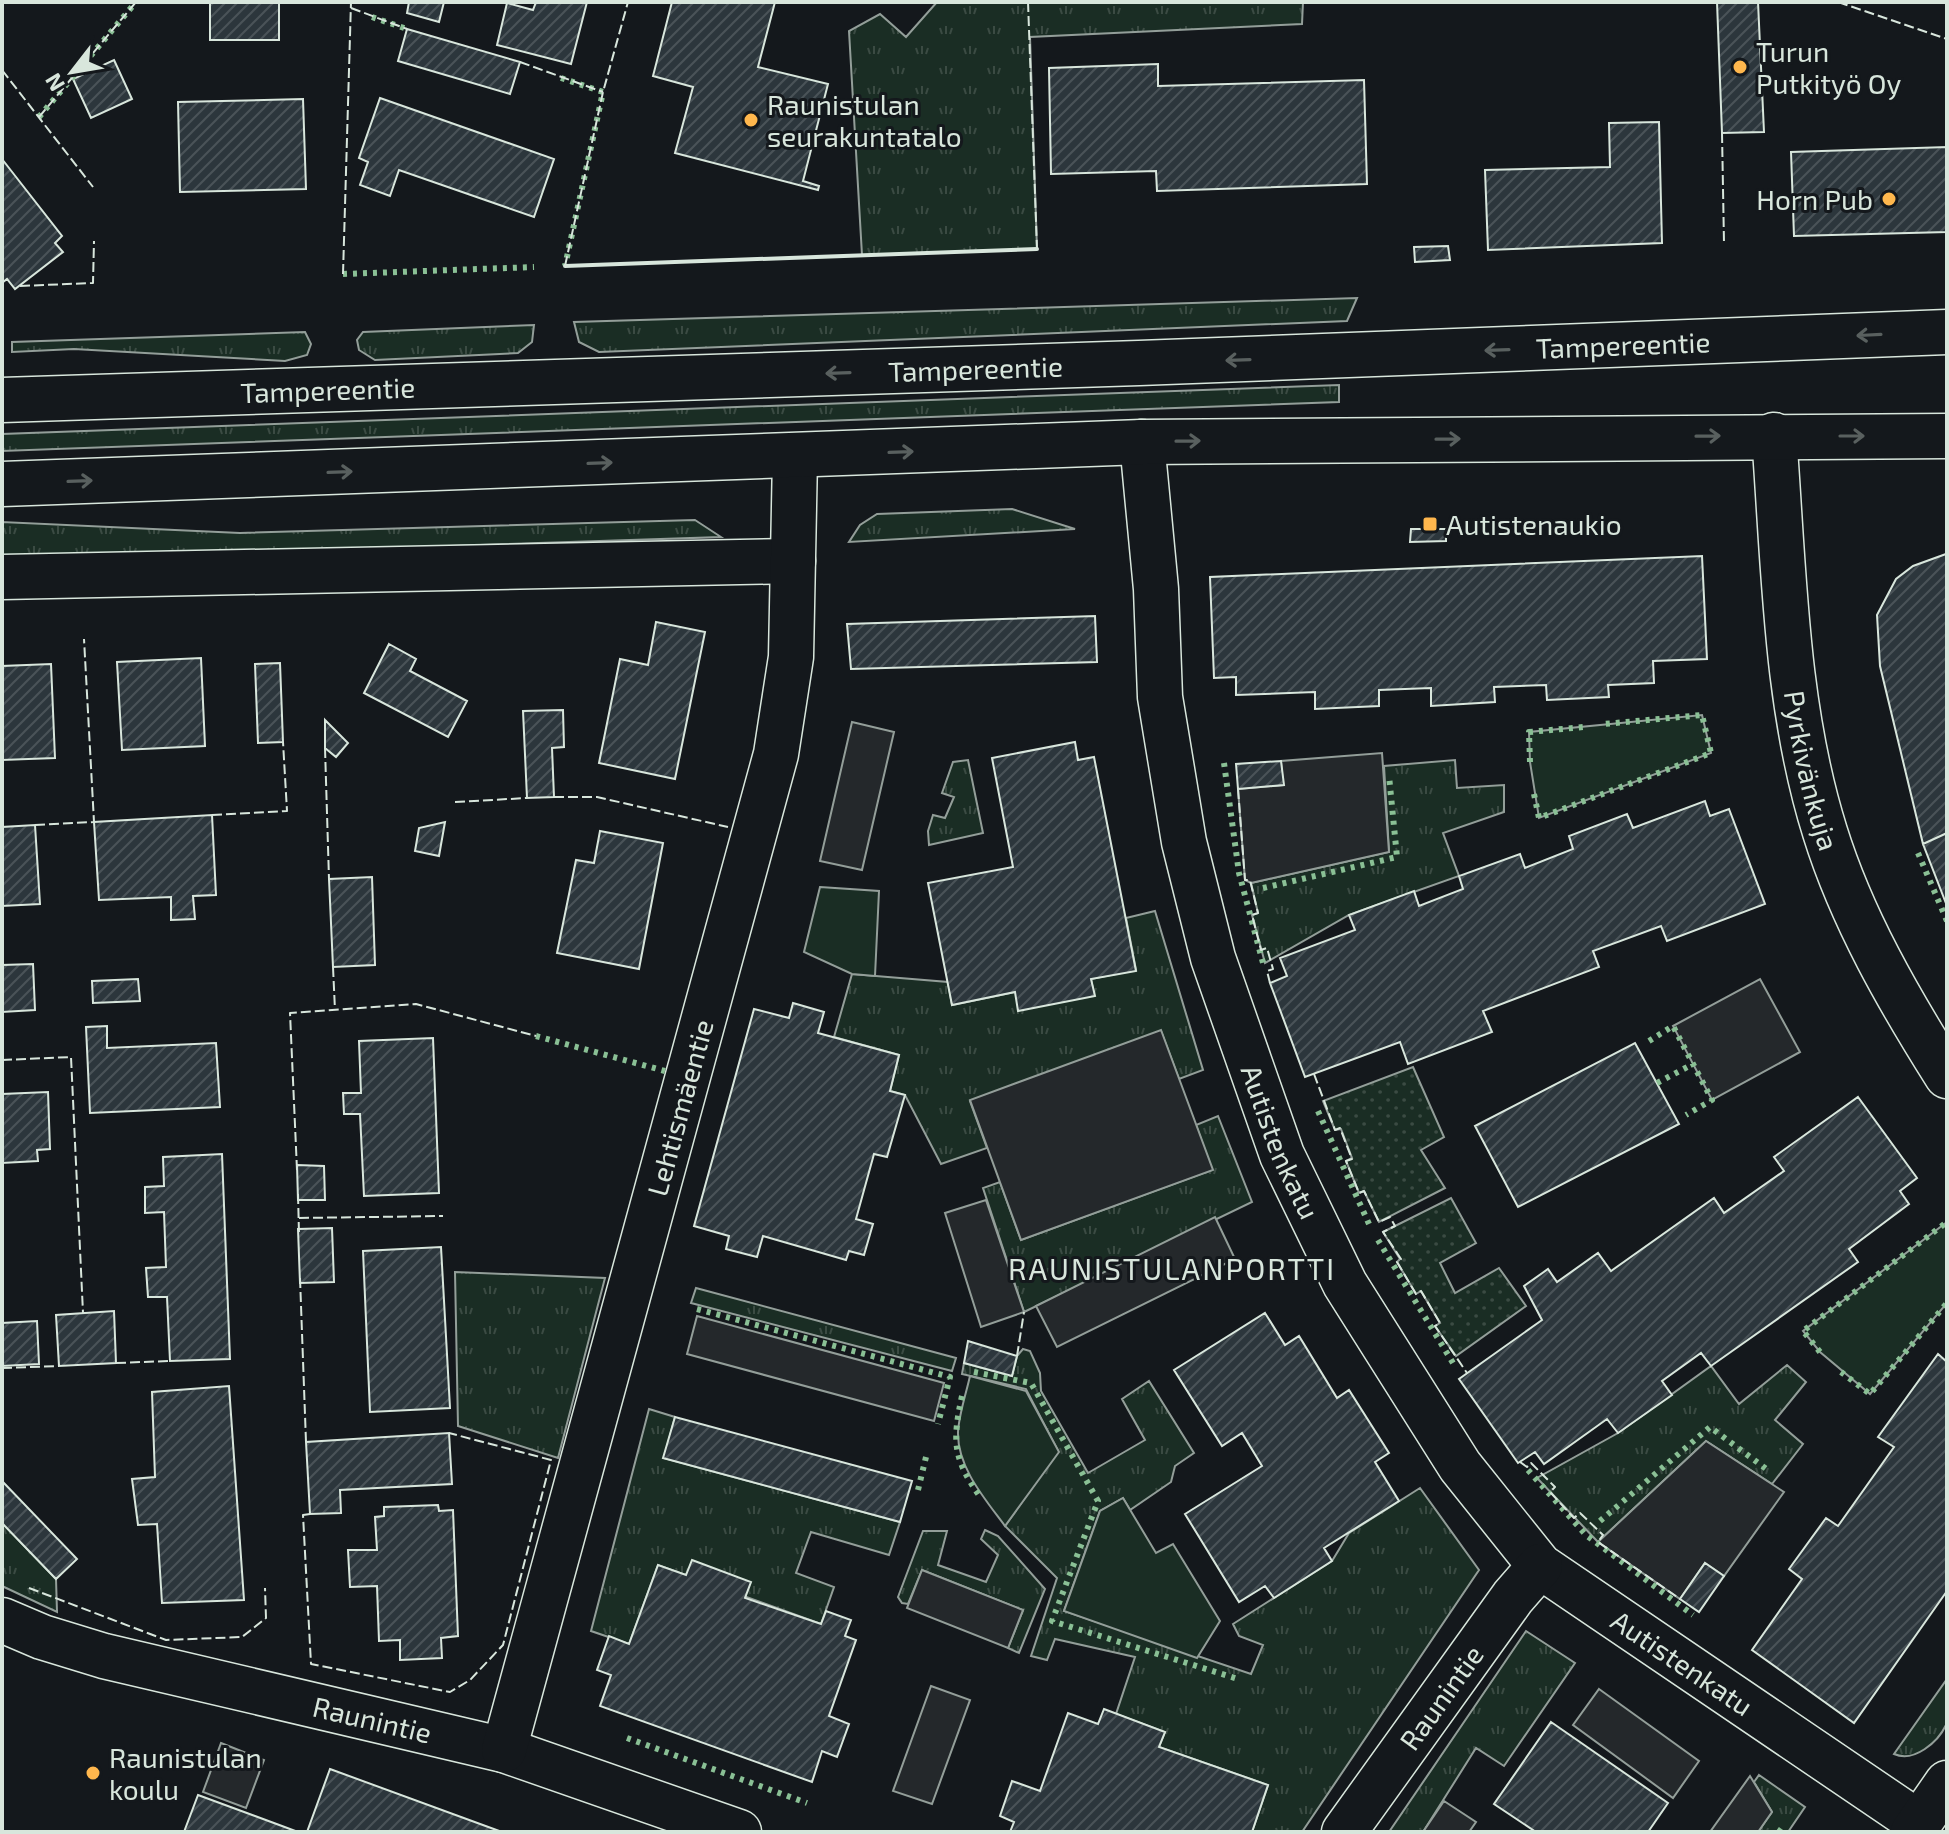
<svg xmlns="http://www.w3.org/2000/svg" width="1949" height="1834" font-family="'Exo 2',sans-serif">
	<style>
		.grass { fill: url(#grass-tufts); stroke: #939e99; stroke-width: 2 }
		.park { fill: #1a2d24; stroke: #939e99; stroke-width: 2 }
		.garden { fill: url(#garden-dots); stroke: #939e99; stroke-width: 2 }
		.parking { fill: #24282b; stroke: #939e99; stroke-width: 2 }
		.building { fill: url(#building-hatch); stroke: #d8e6dc; stroke-width: 2 }
		.lines { fill: none; stroke-linecap: round; stroke-linejoin: round }
		.minor-casing { stroke: #d8e6dc; stroke-width: 47 }
		.secondary-casing { stroke: #d8e6dc; stroke-width: 47 }
		.trunk-casing { stroke: #d8e6dc; stroke-width: 47 }
		.minor { stroke: #14181c; stroke-width: 44 }
		.secondary { stroke: #14181c; stroke-width: 44 }
		.trunk { stroke: #14181c; stroke-width: 44 }
		.hedge { stroke: #8ac095; stroke-width: 6; stroke-dasharray: 4 6; stroke-linecap: butt }
		.fence { stroke: #d8e6dc; stroke-width: 2; stroke-dasharray: 10 4; stroke-linecap: butt }
		.wall { stroke: #d8e6dc; stroke-width: 4 }
		.oneway { stroke: #59605f }
		.poi-dot { fill: #ffb74d; stroke: #14181c; stroke-width: 3 }
		.labels { text-anchor: middle; dominant-baseline: central; stroke-width: 6; stroke-linejoin: round; paint-order: stroke }
		.poi-label { font-size: 28px; fill: #d8e6dc; stroke: #14181c; text-anchor: start }
		.street-label { font-size: 28px; fill: #d8e6dc; stroke: #14181c }
		.neighbourhood-label { font-size: 30px; letter-spacing: 2px; fill: #d8e6dc; stroke: #14181c }
	</style>
	<defs>
		<pattern id="grass-tufts" width="24" height="20" patternUnits="userSpaceOnUse" patternTransform="scale(2)"><rect width="24" height="20" fill="#1a2d24"/><path d="M3 7l-1-3M5 7V3M7 7l1-3M15 17l-1-3M17 17v-4M19 17l1-3" fill="none" stroke="#3b4b43"/></pattern>
		<pattern id="garden-dots" width="8" height="8" patternUnits="userSpaceOnUse" patternTransform="scale(2)"><rect width="8" height="8" fill="#1a2d24"/><path d="M2 2h.1M6 6h.1" fill="none" stroke="#3b4b43" stroke-width="1.8" stroke-linecap="round"/></pattern>
		<pattern id="building-hatch" width="6" height="6" patternUnits="userSpaceOnUse" patternTransform="scale(2)"><rect width="6" height="6" fill="#2c363c"/><path d="M-1 1l2-2M0 6l6-6M5 7l2-2" fill="none" stroke="#4a5358"/></pattern>
	</defs>
	<rect width="100%" height="100%" fill="#14181c"/>
	<path class="grass" d="M937,2h366l-1,22 -272,13 7,212 -175,6 -13,-224 31,-17 26,23z
		M1357,298l-10,23 -748,31 -20,-10 -5,-20z
		M534,325l-2,17 -14,11 -143,7 -16,-10 -2,-10 6,-8z
		M305,332l6,12 -4,11 -22,6 -211,-12 -62,3v-10z
		M1339,385v17l-1337,49v-17z
		M1012,509l63,20 -226,13 11,-17 17,-11z
		M695,520l26,17 -719,24v-39l238,11z
		M968,760l15,73 -54,12 -1,-14 5,-16 12,3 9,-21 -12,-4 11,-31z
		M1455,760l2,28 47,-3v27l-61,21 16,43 -110,39 -84,48 -13,-48 6,-2 -7,-30 138,-31 -5,-86z
		M1155,911l48,159 -24,9 -18,-48 -191,70 17,47 -46,16 -36,-69 -15,-4 9,-36 -65,-18 18,-63 96,8 4,23 63,-13 79,3 -3,-16 45,-9 -10,-52z
		M1218,1116l34,86 -228,110 -41,-124 17,-6 21,58 191,-70 -16,-45z
		M455,1272l150,6 -47,180 -100,-32z
		M696,1288l260,70 -4,13 -261,-68z
		M1023,1349l7,2 10,22 1,18 47,82 57,-33 -23,-41 27,-18 45,72 -19,13 -4,16 -41,28 -7,-12 -23,13 -36,100 187,63 12,-29 -24,-9 -6,-12 99,-63 17,-28 71,-45 59,82 -177,262h-50l16,-47 -109,-38 6,-15 -49,-18 19,-57 -80,-18 -8,21 -16,-4 26,-78 -52,-52 53,-75 -32,-62 -64,-15 2,-11 48,13 5,-20z
		M1787,1365l19,17 -31,38 28,24 -31,40 -66,-43 -108,101 -61,-64 81,-45 93,-67 28,38z
		M649,1409l26,8 -11,41 236,64 -11,33 -78,-23 -15,41 38,14 -13,37 -163,-59 -29,79 -38,-13z
		M2,1523l54,56 1,33 -55,-26z
		M985,1530l13,6 47,53 -26,64 -11,-5 15,-38 -101,-40 -14,34 -6,-1 -4,-6 25,-66h24l-9,34 48,17 12,-27 -17,-16z
		M1526,1631l49,32 -71,103 -28,-18 -53,84h-34z
		M1947,1679c0,13 2,34 -1,46 -8,17 -32,38 -52,29z
		M1759,1775l46,32 -17,25h-30l14,-20 -18,-30z"/>
	<path class="park" d="M1702,715l9,38 -172,65 -9,-56 -1,-30z
		M820,887l59,4 -4,85 -23,-2 -48,-22z
		M1947,1222v81l-77,91 -50,-42 -17,-21z
		M970,1376l56,15 33,61 -54,74c-20,-27 -48,-59 -47,-94 1,-18 8,-38 12,-56z
		M1123,1498l33,55 17,-9 47,77 -23,37 -133,-47 36,-100z"/>
	<path class="garden" d="M1413,1067l31,70 -23,13 24,38 -66,34 -15,-31 -5,2 -13,-32 6,-3 -11,-29 -6,1 -12,-29z
		M1451,1198l25,45 -36,20 15,30 44,-25 27,38 -70,50 -21,-30 5,-3 -19,-32 -5,3 -19,-32 3,-3 -17,-27z"/>
	<path class="parking" d="M852,722l42,10 -32,138 -42,-9z
		M1382,753l7,99 -138,31 -6,-3 -7,-91 45,-4 -2,-24z
		M1760,979l40,73 -88,48 -39,-74z
		M1161,1030l52,140 -192,70 -51,-140z
		M986,1200l38,112 -43,15 -36,-114z
		M1215,1217l20,42 -178,88 -21,-41z
		M697,1316l247,67 -10,38 -247,-67z
		M1706,1441l78,51 -60,84 -19,-13 -25,36 -82,-57z
		M922,1570l101,40 -15,38 -101,-40z
		M931,1686l39,14 -38,104 -39,-13z
		M1599,1689l100,72 -26,37 -100,-73z
		M221,1743l43,17 -18,48 -43,-16z
		M1750,1776l22,36 -14,20h-48z
		M1444,1801l32,21 -7,10h-46z"/>
	<path class="building" d="M210,2h69v38h-69z
		M409,2h35l-5,20 -32,-9z
		M536,2h51l-16,62 -74,-19 10,-42 26,7z
		M672,2h103l-17,65 70,17 -25,97 16,5 -1,4 -143,-37 18,-66 -40,-11z
		M1717,2h41l6,130 -42,1z
		M407,29l113,33 -10,32 -112,-33z
		M114,60l18,39 -41,19 -18,-39z
		M1158,64v22l206,-6 3,104 -210,7 -1,-20 -105,3 -2,-106z
		M380,98l174,61 -20,58 -135,-47 -9,26 -30,-11 8,-23 -9,-4z
		M303,99l3,90 -126,3 -2,-90z
		M1659,122l3,121 -174,7 -3,-80 125,-3 -1,-44z
		M1947,147v85l-153,4 -3,-84z
		M2,159l60,77 -7,7 8,9 -48,37 -8,-10 -5,4z
		M1448,246l2,14 -35,2 -1,-15z
		M1411,529h35v12l-36,1z
		M1946,554l1,279 -24,11 -43,-178 -3,-51 19,-36 17,-13z
		M1702,556l5,103 -54,2 1,22 -46,2 1,12 -62,3 -1,-15 -52,2 1,15 -64,4v-18l-52,2v16l-64,3v-17l-79,3v-18l-22,1 -4,-101z
		M1095,616l2,46 -246,7 -4,-45z
		M656,622l49,10 -30,147 -76,-16 21,-104 28,6z
		M389,644l27,15 -6,12 57,30 -19,36 -84,-44z
		M201,658l4,88 -83,4 -5,-88z
		M280,663l3,79 -25,1 -3,-79z
		M51,664l4,94 -53,2v-94z
		M563,710l1,37 -12,1 2,49 -27,1 -4,-87z
		M325,720l23,23 -12,14 -11,-9z
		M1075,742l3,18 16,-3 42,214 -45,8 4,17 -77,15 -3,-19 -63,13 -24,-122 85,-16 -21,-109z
		M1281,761l3,24 -46,4 -2,-25z
		M1705,801l5,15 19,-7 36,95 -98,37 -6,-15 -68,25 6,16 -116,44 9,21 -84,32 -8,-22 -95,35 -35,-94 17,-7 -7,-18 75,-28 -6,-15 65,-24 5,15 44,-17 -4,-13 61,-22 5,14 48,-19 -4,-13 58,-22 6,14z
		M212,815l4,80 -23,1 2,23 -24,1v-23l-72,3 -5,-78z
		M445,822l-6,34 -24,-5 4,-23z
		M35,825l5,79 -38,2v-79z
		M600,831l63,12 -24,126 -82,-16 19,-93 18,3z
		M1947,833v73l-24,-62z
		M372,877l3,88 -42,2 -4,-88z
		M33,964l2,46 -33,2v-47z
		M138,979l2,22 -47,2 -1,-22z
		M793,1003l31,9 -6,21 81,22 -9,36 15,4 -18,62 -13,-3 -18,65 17,5 -9,31 -15,-4 -3,9 -83,-24 -6,21 -31,-8 3,-13 -35,-10 60,-217 35,9z
		M107,1026v22l109,-5 4,64 -130,6 -4,-86z
		M433,1038l6,155 -75,3 -4,-82h-16l-1,-21h18l-2,-52z
		M1635,1043l44,81 -161,83 -43,-81z
		M48,1092l2,57 -13,1 1,11 -36,2v-69z
		M1858,1097l59,81 -17,13 9,13 -60,45 9,13 -147,104 -10,-13 -39,28 10,14 -54,38 -11,-14 -63,45 -9,-12 -17,11 -59,-84 83,-59 -18,-34 24,-17 9,13 41,-29 13,18 103,-73 10,15 60,-42 -10,-14z
		M222,1154l8,205 -60,2 -3,-64h-19l-2,-29 20,-1 -2,-55 -19,1v-26l19,-1 -1,-29z
		M297,1165l27,1 1,34h-27z
		M332,1228l2,54 -34,1 -2,-54z
		M441,1247l9,161 -80,4 -7,-161z
		M114,1311l2,52 -57,3 -3,-51z
		M1265,1313l20,32 14,-9 38,62 12,-8 40,63 -14,9 24,39 -75,47 8,13 -58,37 -9,-12 -26,16 -54,-88 77,-48 -20,-33 -20,13 -48,-76z
		M37,1321l2,43 -37,2v-43z
		M968,1341l49,15 -5,20 -48,-13z
		M1938,1354l9,8v229l-93,132 -102,-73 50,-71 -13,-10 37,-51 12,8 56,-79 -16,-10z
		M229,1386l15,214 -82,3 -5,-79 -19,1 -6,-46 23,-2 -3,-85z
		M675,1417l237,64 -12,41 -237,-64z
		M449,1433l3,51 -112,6 1,23 -31,1 -4,-72z
		M2,1481l75,78 -21,20 -54,-56z
		M438,1505l1,6 14,-1 5,126 -17,2 1,20 -42,2v-20l-21,1 -2,-55 -27,1 -2,-37h29l-2,-33 9,-1v-9z
		M692,1560l59,22 -6,16 76,26 5,-13 25,9 -6,16 11,4 -27,76 20,8 -12,33 -15,-6 -10,31 -212,-76 11,-31 -14,-5 12,-34 20,8 29,-79 28,10z
		M1705,1563l19,13 -25,36 -19,-13z
		M1104,1709l61,23 -6,15 109,38 -16,47h-242l4,-10 -14,-6 12,-35 28,10 28,-78 30,11z
		M1551,1722l117,81 -20,29h-112l-42,-28z
		M330,1769l172,63h-195z
		M198,1795l84,31 16,6h-114z"/>
	<g class="lines">
		<defs>
			<g id="minor">
				<path id="s1" d="M1774,435c10,132 11,270 51,397 27,87 74,168 122,244"/>
				<path id="s2" d="M1142,442l14,147 4,108 24,145 29,116 69,197 63,129 115,182 80,100 379,257"/>
				<path d="M2,577l791,-16"/>
				<path id="s3" d="M2,1620l40,17 62,19 400,94 235,82"/>
				<path id="s4" d="M504,1750l272,-996 15,-97 4,-200"/>
				<path id="s5" d="M1344,1832l169,-235 27,-31"/>
			</g>
			<path id="secondary" d="M1913,1832l34,-49"/>
			<g id="trunk">
				<path id="s6" d="M2,400l1137,-37 808,-31"/>
				<path d="M2,484l1140,-42 805,-6"/>
			</g>
		</defs>
		<use href="#minor" class="minor-casing"/>
		<use href="#secondary" class="secondary-casing"/>
		<use href="#trunk" class="trunk-casing"/>
		<use href="#minor" class="minor"/>
		<use href="#secondary" class="secondary"/>
		<use href="#trunk" class="trunk"/>
		<path class="hedge" d="M372,17l35,12
			M561,78l42,14 -38,174
			M39,117l97,-115
			M343,274l191,-7
			M1530,762l-1,-30 55,-5
			M1224,763l15,110 24,90
			M1534,794l5,24 172,-65 -9,-38 -98,9
			M1918,853l29,68
			M1263,888l134,-31 -8,-81
			M536,1036l129,35
			M1649,1041l24,-15 39,74 -26,15
			M1657,1083l36,-19
			M1318,1111l51,113
			M1378,1240l78,128
			M697,1309l253,68 -12,47
			M1820,1352l-17,-21 144,-109
			M974,1372l57,11 67,118 -46,120 186,58
			M1841,1372l29,22 77,-91
			M962,1396c-10,46 -9,63 19,102
			M1528,1470l58,65 107,80
			M918,1490l8,-33
			M1600,1521l110,-94 59,44
			M627,1738l180,65
			M1779,1832l5,-7"/>
		<path class="fence" d="M1028,2l9,247
			M1838,2l109,37
			M351,8l56,21
			M520,62l83,30
			M2,70l91,117
			M39,117l97,-115
			M1722,133l2,110
			M565,266l38,-174 25,-90
			M343,274l8,-272
			M20,286l73,-3 1,-42
			M325,748l4,131
			M1238,789l7,91h5l8,33 -6,2 9,35 6,-2 6,21 -6,2 3,12
			M554,797h43l131,30
			M455,802l72,-4
			M212,815l75,-4 -4,-69
			M35,825l59,-3 -10,-183
			M333,967l2,43
			M2,1060l69,-3 12,256
			M1314,1074l21,56 5,-2 12,31 -6,2 13,32 5,-2 15,31 11,-5 5,9 -12,6 18,27 -4,3 19,32 5,-3 19,32 -5,3 32,47
			M297,1170l-7,-157 126,-9 120,32
			M298,1194l1,40
			M299,1218l144,-2
			M300,1278l6,164
			M1017,1356l7,-44
			M116,1363l54,-2
			M2,1368l57,-2
			M1520,1462l7,5 4,-4 24,24 -5,5 24,26 6,-5 23,22 -5,7 82,57
			M310,1514l-7,1 8,149 139,28 20,-12 33,-35 48,-185 -102,-27
			M29,1588l137,52 76,-3 24,-19 -1,-30"/>
		<path class="wall" d="M565,266l472,-17"/>
	</g>
	<defs><path id="oneway-shaft" d="M-6 0H5M1.5-3L5.5 0L1.5 3" fill="none" stroke-width="1.6" stroke-linecap="round" stroke-linejoin="round" transform="scale(2)"/></defs>
	<g class="oneway">
		<use href="#oneway-shaft" transform="translate(1869 335) rotate(177)"/>
		<use href="#oneway-shaft" transform="translate(1497 350) rotate(178)"/>
		<use href="#oneway-shaft" transform="translate(1238 360) rotate(178)"/>
		<use href="#oneway-shaft" transform="translate(838 373) rotate(178)"/>
		<use href="#oneway-shaft" transform="translate(1708 436) rotate(-1)"/>
		<use href="#oneway-shaft" transform="translate(1852 436)"/>
		<use href="#oneway-shaft" transform="translate(1448 439) rotate(-1)"/>
		<use href="#oneway-shaft" transform="translate(1188 441) rotate(-1)"/>
		<use href="#oneway-shaft" transform="translate(901 452) rotate(-2)"/>
		<use href="#oneway-shaft" transform="translate(600 463) rotate(-2)"/>
		<use href="#oneway-shaft" transform="translate(340 472) rotate(-2)"/>
		<use href="#oneway-shaft" transform="translate(80 481) rotate(-2)"/>
	</g>
	<g class="poi-dot">
		<circle cx="1740" cy="67" r="8"/>
		<circle cx="751" cy="120" r="8"/>
		<circle cx="1889" cy="199" r="8"/>
		<rect x="1422" y="516" width="16" height="16" rx="4"/>
		<circle cx="93" cy="1773" r="8"/>
	</g>
	<g class="labels">
		<g class="poi-label">
			<text x="1756" y="51">Turun<tspan x="1756" dy="32">Putkityö Oy</tspan></text>
			<text x="767" y="104">Raunistulan<tspan x="767" dy="32">seurakuntatalo</tspan></text>
			<text x="1873" y="199" text-anchor="end">Horn Pub</text>
			<text x="1446" y="524">Autistenaukio</text>
			<text x="109" y="1757">Raunistulan<tspan x="109" dy="32">koulu</tspan></text>
		</g>
		<g class="street-label">
			<text stroke="none"><textPath href="#s6" startOffset="1622">Tampereentie</textPath></text>
			<text stroke="none"><textPath href="#s6" startOffset="974">Tampereentie</textPath></text>
			<text stroke="none"><textPath href="#s6" startOffset="326">Tampereentie</textPath></text>
			<text stroke="none"><textPath href="#s1" startOffset="338">Pyrkivänkuja</textPath></text>
			<text stroke="none"><textPath href="#s4" startOffset="666">Lehtismäentie</textPath></text>
			<text stroke="none"><textPath href="#s2" startOffset="718">Autistenkatu</textPath></text>
			<text stroke="none"><textPath href="#s2" startOffset="1390">Autistenkatu</textPath></text>
			<text stroke="none"><textPath href="#s5" startOffset="166">Raunintie</textPath></text>
			<text stroke="none"><textPath href="#s3" startOffset="384">Raunintie</textPath></text>
		</g>
		<g class="neighbourhood-label">
			<text x="1172" y="1268">RAUNISTULANPORTTI</text>
		</g>
	</g>
	<rect width="1949" height="1834" fill="none" stroke="#d8e6dc" stroke-width="8"/>
	<g transform="translate(72 72) rotate(239)" stroke="#14181c" stroke-width="6" paint-order="stroke">
	<path d="M0-6L14 30L0 20L-14 30Z" fill="#d8e6dc"/>
	<text y="-12" font-size="22" font-weight="bold" text-anchor="middle" fill="#d8e6dc">N</text>
	</g>
</svg>
